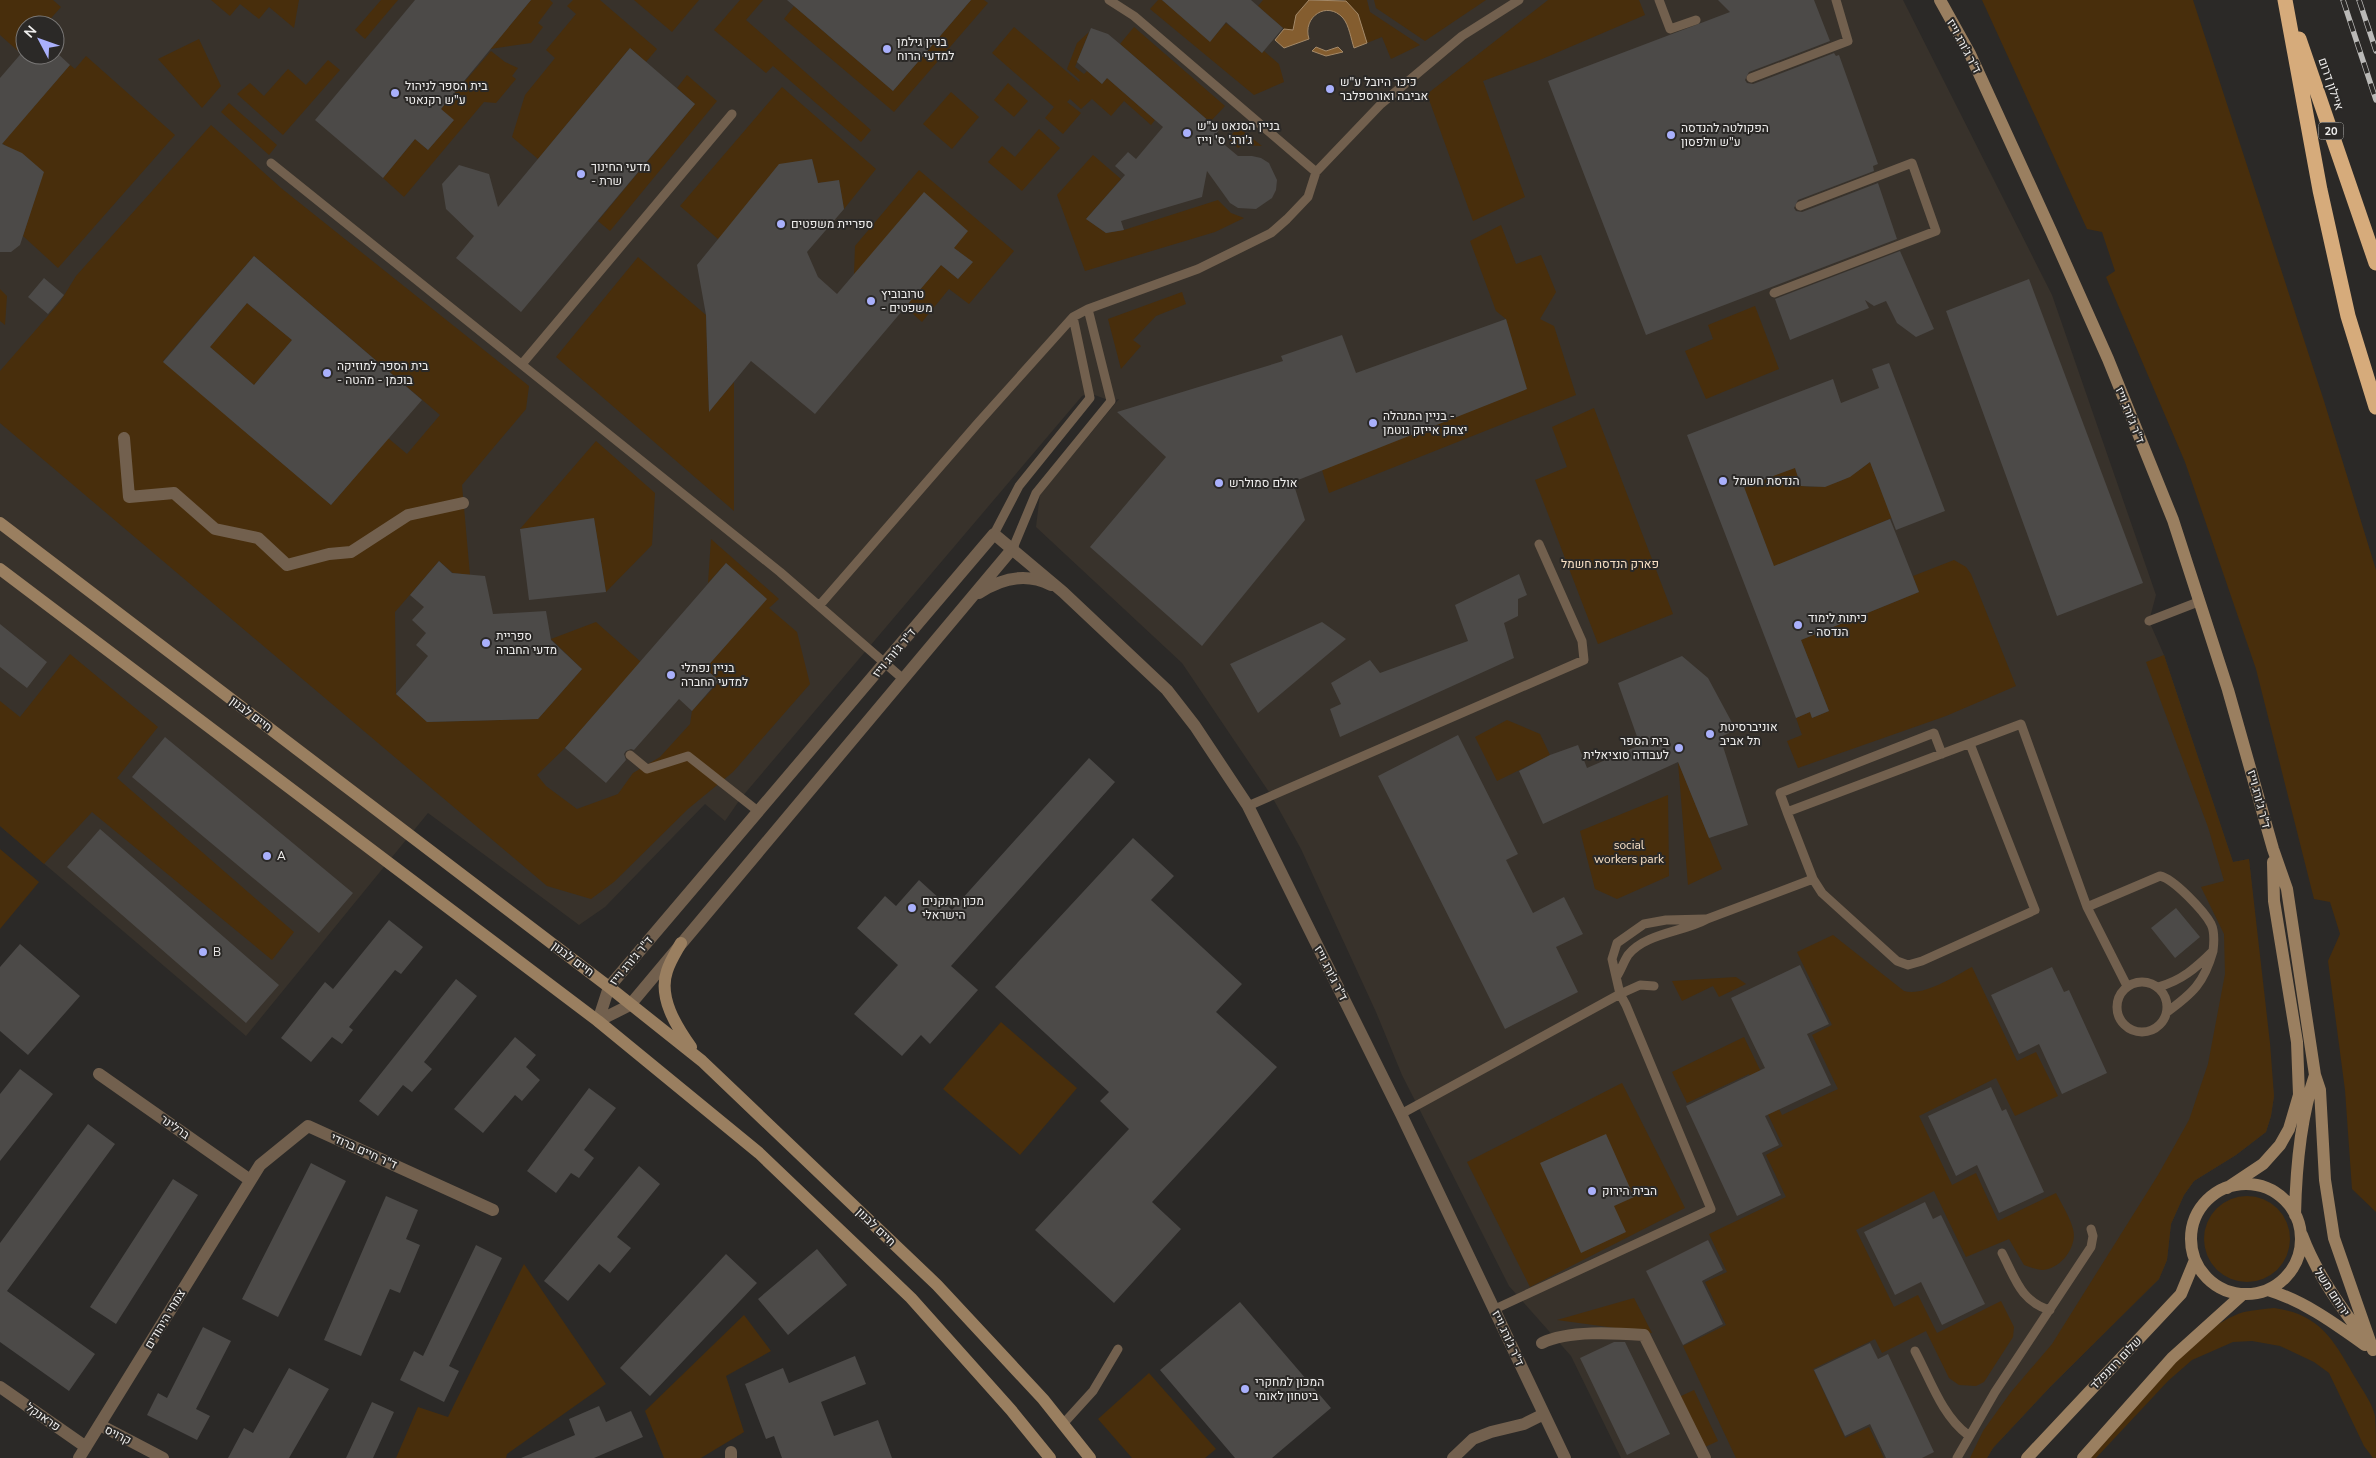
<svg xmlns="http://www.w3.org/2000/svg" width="2376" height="1458" font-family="'Nunito Sans',Heebo,sans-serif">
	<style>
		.built { fill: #38322b; fill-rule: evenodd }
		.green { fill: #482e0c; fill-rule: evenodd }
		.water { fill: #845d2f; stroke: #a48968 }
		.building { fill: #4c4a48; fill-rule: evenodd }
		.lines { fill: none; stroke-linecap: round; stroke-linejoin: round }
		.lane { stroke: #72604e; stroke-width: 9 }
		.street { stroke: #72604e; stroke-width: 12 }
		.secondary { stroke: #9a7f60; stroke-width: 12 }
		.highway { stroke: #d6ab7b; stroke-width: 15 }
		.rail-casing { stroke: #bab9b7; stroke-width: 5.5 }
		.rail { stroke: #2b2927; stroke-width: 4; stroke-dasharray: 11; stroke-linecap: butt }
		.poi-dot { fill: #a9b0fc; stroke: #2b2927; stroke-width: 2 }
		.labels { text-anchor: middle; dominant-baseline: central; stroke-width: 4; stroke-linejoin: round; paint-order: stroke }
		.shield { fill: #2b2927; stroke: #b5b4b2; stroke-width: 1 }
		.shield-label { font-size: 11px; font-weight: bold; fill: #f0efee }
		.poi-label { font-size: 12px; fill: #f0efee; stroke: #2b2927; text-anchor: start }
		.street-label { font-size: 12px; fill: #f0efee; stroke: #2b2927 }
		.park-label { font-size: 12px; fill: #f8e0c5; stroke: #2b2927 }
	</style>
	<rect width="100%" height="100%" fill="#2b2927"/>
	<path class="built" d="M0,0h1903l149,295 104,300 -7,26 15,34 69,207 16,-3 25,237 -3,20 -5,16 -30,23 -42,26 -10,14 -13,29 -4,36 -8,19 -107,106 -59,63 -6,10h-366l-50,-102 -62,-70 -107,-211 -26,-63 -75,-163 -30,-54 -89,-132 -146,-136 4,-33 79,-95 -8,2 -22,-8 -7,3 -341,402 -16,23 -20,-17 -100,103 -26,18 -151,-112 -182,223 -246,-210zM25,25h30v30h-30z"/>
	<path class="green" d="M0,0h53l8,7 -16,18h-20v18l-7,8 -18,-16z
		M211,0h88l-5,28 -25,-21 -10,12 -19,-15 -10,12z
		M381,0h17l-33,39 -10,-9z
		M531,0h19l3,3 -15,20 5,4 -12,16 -41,6z
		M573,0h27l57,49 -11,13 -16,-14 -92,111 -26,-22 13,-42 30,-37 -9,-8 30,-36 -9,-8z
		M634,0h65l-27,32z
		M740,0h23l-17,20 125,110 -10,12 -88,-76 -7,7 -52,-43z
		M971,0h13l4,3 -94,109 -110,-93 10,-13 99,85z
		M1158,0h4l48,41 16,-18 36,30 2,-2 15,13 5,18 -30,13 -104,-86z
		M1263,0h46l-13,15 -3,15 -9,-1 -26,-23z
		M1344,0h23l3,12 50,33 -29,14 -9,-22 -15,6 -9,-29z
		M1374,0h112l-61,41 -49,-33z
		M1548,0h91l6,15 -103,44 -59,22 42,116 -52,24 -46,-127z
		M1982,0h211l131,401 52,169v642l-24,-23 -7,-99 -17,-129 12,-27 -10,-32 -16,-3 -58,-230 -71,-207 -79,-185 9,-6 -13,-39 -15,-3z
		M1014,27l65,55 1,-2 -13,-11 10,-26 12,-11 -14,35 9,7 3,-3 15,13 5,-6 48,42 -4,5 -27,-24 -13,15 -19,-17 -11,10 -11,-10 -3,3 14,11 -18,21 -18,-16 9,-11 -62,-54z
		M1134,27l91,79 -15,16 -90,-78z
		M199,39l22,47 -19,22 -44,-49z
		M491,51l14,11 13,6 -6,8 4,3 -20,24 -12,-1 -80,95 -21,-19 32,-39 13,11 25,-29 -12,-12z
		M86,56l89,79 -117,133 -35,-32 20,-63 -41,-30 68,-78 5,4z
		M328,60l12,10 -57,65 -46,-41 13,-11 14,13 24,-27 18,16z
		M687,75l30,26 -107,130 -12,-10 97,-117 -18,-16z
		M1008,83l20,18 -14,16 -20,-17z
		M782,87l94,82 -32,40 -5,-28 -21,2 -6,-24 -94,80 -38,-33z
		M951,92l28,25 -27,32 -29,-25z
		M229,103l48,42 -8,10 -48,-43z
		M211,125l70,63 248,198 -3,23 -64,76 8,90 -17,-2 -14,-12 -44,51 1,82 31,28 111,-3 44,-50 -31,-30 45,-17 45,40 -76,86 -28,27 9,11 31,23 41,-15 15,-21 27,-16 30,-33 2,-13 28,-30 -15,-12 61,-70 -40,-36 -18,20 3,-44 68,60 -10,9 28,24 13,52 -77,88 -45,37 -74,73 -23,17 -44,-13 -547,-463v-52l60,-69 16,-26zM254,256l186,159 -33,39 -19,-16 -57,67 -168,-144z
		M1238,127l24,19 -19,-1 -5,3 -10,-9z
		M1039,129l21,19 -38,43 -34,-29 14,-16 13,11z
		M1093,155l28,24 -35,40 20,14 18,-3 94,-30 13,13 13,5 -29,14 -130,39 -28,-76z
		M919,170l95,81 -45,53 -20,-15 -27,33 -17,-15 36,-42 17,14 14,-17 -18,-14 -100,27 1,-29z
		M1501,225l15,39 25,-9 15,37 -16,27 14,7 22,69 -247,98 -7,-23 204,-81 -20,-70 -10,-8 -26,-70z
		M638,257l68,58 3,96 25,-29v129l-178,-154z
		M0,289l7,7 -2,29 -5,-4z
		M1182,292l4,12 -30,12 -23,24 8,6 -20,23 -13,-50z
		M247,303l45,37 -38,45 -44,-38z
		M1755,306l24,63 -73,30 -21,-48 28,-12 -5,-14z
		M1594,408l79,206 -75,30 -63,-164 32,-13 -15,-40z
		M596,441l59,52 -3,52 -46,47 -12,-73 -74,10z
		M1765,452l28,10 8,24c28,4 48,-7 69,-24l22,56 -94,38 -23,14 -31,-82 30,-12z
		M1954,560l12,7 5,7 45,112 -70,30 -148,52 -11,-27 15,-6 -6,-17 14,-6 2,6 17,-7 -28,-71 118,-48 -6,-16z
		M70,654l88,73 -41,51 177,154 -22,28 -180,-148 -48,52 -44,-38v-125l20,16z
		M2164,655l69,207 16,-3 21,184 4,53 -3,20 -5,16 -30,23 -42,26 -10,14 -13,29 -4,36 -8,19 -107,106 -59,63 -6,10h-17l13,-27 28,-39 41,-48 106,-169 31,-55 19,-56 17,-90 -1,-40 -23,-47 23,-6 -16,-54 -62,-165z
		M1507,720l33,14 10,21 -53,26 -22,-44z
		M1678,762l44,107 -34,16z
		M1668,795l1,81 -52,23 -22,-10 -15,-58z
		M0,849l39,33 -39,47z
		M1833,935l71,56c19,6 51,-15 68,-24l45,94 19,-9 22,44 -43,20 -19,-38 -77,38 33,69 24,-12 22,48 58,-28c6,12 14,24 17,36 5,17 -12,40 -30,41 -6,0 -13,-3 -19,-5l-15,-26 -43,18 -32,-66 -78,39 38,77 24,-12 19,38 64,-32 13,26 -1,10 -29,45 -8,4 -17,-1 -10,-7 -23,-47 -44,22 -7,-14 -62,30 32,69 24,-11 15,31h-148l-53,-112 43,-21 -21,-43 22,-10 -18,-38 77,-37 -20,-42 17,-9 -34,-72 -62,29 -15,-31 72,-35 38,78 56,-26 -26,-54 20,-10 -35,-73z
		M1736,977l10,7 -27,13 -6,-11 -31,15 -10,-20z
		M1001,1022l76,66 -57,67 -77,-66z
		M1622,1083l63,125 -155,79 -63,-125z
		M2204 1239a43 43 0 1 1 86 0a43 43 0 1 1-86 0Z
		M524,1264l82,120 -99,70 -1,4h-110l22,-51 30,10z
		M1634,1298l18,35 -95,-13z
		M2274,1308c47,6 60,33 82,71 7,12 16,24 19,37 1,13 1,29 1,42h-3l-9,-12 -35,-73 -15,-11 -34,-16 -28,-5 -19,1 -41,18 -24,21 -72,77h-9c36,-41 105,-131 157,-146 9,-2 20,-3 30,-4z
		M744,1315l27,36 -45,25 18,56 -43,26h-37l-19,-47z
		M1149,1373l67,76 -11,9h-73l-34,-39z
		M1694,1390l24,51 -15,7 -24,-51z"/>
	<path class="water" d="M1309,0l37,1 12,13 9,29 -13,5c-3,-9 -5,-23 -11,-30 -16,-18 -41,-1 -34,21l-25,9 -9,-8 9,-11 9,1 3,-15z
		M1316,47l10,4 12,-4 5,5 -17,4 -14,-5z"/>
	<path class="building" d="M415,0h116l-90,109 13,11 -26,30 -13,-11 -32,39 -68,-58z
		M787,0h184l-78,91z
		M1162,0h89l32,28 -21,25 -36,-31 -16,20z
		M1718,0h96l16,41 -81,31 -4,8 2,3 6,1 81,-31 2,3 3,-1 39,109 -5,2 1,5 -76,29 -4,8 2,3 6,1 76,-29 19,56 -251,96 -98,-254 182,-69z
		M1091,28l17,6 12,10 99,86 -5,6 24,20h14l9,2 8,5 8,17 -1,10 -4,8 -16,11 -18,-1 -8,-5 -23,-32 -5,26 -81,24 3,9 -18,3 -20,-14 39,-44 -10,-9 13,-14 8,7 27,-32 -56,-49 -5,6 -25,-22z
		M630,48l65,56 -174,208 -65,-54 18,-22 -28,-27 -4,-25 17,-19 30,9 9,33z
		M25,49v6h30v-4l15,14 -68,79 20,9 22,19 -24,73 -9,7h-11v-174z
		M812,159l6,24 21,-3 5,29 -37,43 11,25 19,17 87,-102 44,39 -14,17 19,14 -15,17 -17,-14 -126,149 -64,-53 -42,51 -3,-97 -9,-50 82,-101z
		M1900,251l34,78 -18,8 -19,-14 -11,-22 -12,5 -9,-6 4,8 -79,32 -15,-41z
		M254,256l168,144 -91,105 -168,-143zM247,303l45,37 -38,45 -44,-38z
		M44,278l20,17 -16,19 -20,-17z
		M2029,279l114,304 -86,33 -111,-305z
		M1506,319l21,70 -234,93 12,38 -103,126 -112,-99 76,-90 -49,-45 166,-51 -2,-5 61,-21 14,38z
		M1889,363l56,148 -49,19 -26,-68 -20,15 -25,10 -24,-1 -6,-18 -51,19 30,79 116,-47 29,73 -118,48 28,71 -17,7 -2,-6 -14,6 -109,-283 146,-56 8,24 38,-15 -7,-19z
		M594,518l12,74 -77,8 -9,-71z
		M439,561l13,12 33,3 8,38 53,-3 5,29 31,29 -44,50 -111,3 -31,-28 32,-38 -12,-11 10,-12 -14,-13 12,-13 -14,-12z
		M726,563l41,36 -62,70 14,11 -27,31 -13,-12 -45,51 -3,-1 -5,2 -2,3 2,6 -20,23 -41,-35z
		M1519,574l8,21 -9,4v17l-14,7 10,35 -174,79 -10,-28 11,-5 -10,-21 39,-23 10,13 88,-32 -13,-36z
		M1322,622l24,17 -88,74 -28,-49z
		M0,624l47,38 -20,26 -27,-21z
		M1682,656l26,22 28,52 -16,7 28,88 -39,13 -31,-76 -135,62 -24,-53 31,-16 28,-10 9,23 53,-23 -22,-62z
		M1458,735l60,119 -12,6 27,53 31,-16 19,37 -27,13 22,45 -73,37 -127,-253z
		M165,737l188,156 -34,40 -187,-156z
		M1089,758l26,24 -164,184 27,24 -48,54 -9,-9 -19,21 -48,-42 44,-49 -41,-37 28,-32 11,10 23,-26 33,30z
		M100,829l179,156 -33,38 -179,-156z
		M1133,838l41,38 -23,24 91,84 -26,28 61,55 -125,135 29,27 -67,74 -79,-73 94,-101 -29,-28 9,-9 -114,-105z
		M2176,908l24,29 -25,21 -24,-30z
		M389,920l34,27 -22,27 -6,-4 -46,57 4,3 -11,14 -10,-7 -21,25 -30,-24 44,-56 8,7z
		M20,944l60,52 -52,59 -28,-24v-64z
		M1800,965l29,59 -22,10 24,51 -66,31 14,29 -17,8 19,42 -44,21 -51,-110 79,-38 -34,-70z
		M2052,967l12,25 5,-2 38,83 -45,21 -23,-50 -20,10 -28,-59z
		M456,979l21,17 -53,66 8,7 -20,23 -9,-7 -25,31 -19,-15z
		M515,1037l21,18 -10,12 14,13 -18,21 -7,-6 -32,38 -29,-24z
		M20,1069l33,25 -53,67v-67z
		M1991,1087l11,24 4,-2 38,83 -45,21 -22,-48 -21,11 -28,-60z
		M589,1088l27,20 -32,42 10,8 -15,20 -8,-5 -15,20 -29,-22z
		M88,1124l27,20 -108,147 88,63 -26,37 -69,-49v-99z
		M1606,1134l28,63 -20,9 12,26 -45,21 -41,-90z
		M311,1163l35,18 -68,136 -36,-18z
		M639,1166l21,18 -43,53 14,11 -21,25 -11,-9 -31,37 -24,-20z
		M173,1179l25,16 -82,129 -26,-17z
		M386,1196l32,14 -12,29 14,6 -20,48 -10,-4 -29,67 -37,-16z
		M1925,1202l8,17 8,-4 44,89 -43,21 -21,-43 -26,13 -31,-63z
		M1708,1240l15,30 -21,11 21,43 -40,21 -37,-74z
		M476,1245l26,13 -53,108 10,5 -15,31 -44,-22 14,-29 9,5z
		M817,1249l30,36 -59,50 -30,-36z
		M726,1254l31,29 -107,113 -30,-28z
		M1240,1302l91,106 -59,50h-37l-75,-88z
		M203,1327l28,14 -35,68 14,7 -13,24 -50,-25 11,-22 9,5z
		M1614,1342h11l45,92 -43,21 -47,-97z
		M1870,1343l8,16 10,-5 46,98 -12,6h-36l-16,-34 -25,12 -31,-66z
		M855,1356l11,28 -45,18 13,34 44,-16 14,38h-110l-8,-22 -8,3 -21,-55 38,-16 6,15z
		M289,1368l40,21 -40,69h-61l16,-30 9,5z
		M372,1402l22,10 -21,46h-27z
		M599,1406l7,16 25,-11 12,26 -49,21h-73l54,-23 -6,-16z"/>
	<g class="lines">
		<path class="lane" d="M1109,0l25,16 182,156
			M1659,0l11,29 26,-9
			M1751,78l97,-37 -12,-41
			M271,163l509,409 122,106
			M1774,293l162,-62 -24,-68 -112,43
			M522,364l210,-250
			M994,534l25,-48 71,-88 -17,-81
			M1013,548l23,-55 75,-92 -23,-92
			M819,606l159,-183 95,-106 15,-8 110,-40 73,-36 16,-14 21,-22 8,-25 65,-68 81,-68 57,-36
			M2149,621l49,-19
			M1970,744l65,166 -113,51 -14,4 -11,-4 -75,-68 -9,-14 -26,-67 234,-88 66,183 73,-31c14,3 44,35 51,48 4,8 3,19 2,27 -17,17 -32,30 -55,36
			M630,755l17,14 41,-13 71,56
			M1248,806l336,-146 -2,-19 -43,-97
			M1787,812l-7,-19 154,-60 8,21
			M2087,907l40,79
			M1617,976c4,-6 7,-15 11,-21 17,-22 56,-23 79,-36l106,-40
			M2117 1007a25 25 0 1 1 50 0a25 25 0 1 1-50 0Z
			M1654,986l-14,-1 -20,9 -8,-35 5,-16 27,-19 22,-4 39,-1
			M2167,1012c26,-19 37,-29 46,-61
			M1401,1114l219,-120 6,11 85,204 -216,100
			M2002,1253c13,25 19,49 48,57
			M1915,1351c15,28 27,65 53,84
			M1063,1424l30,-33 25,-42
			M1957,1458l38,-66 96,-145 2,-11 -2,-7"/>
		<path class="street" d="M124,438l5,59 45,-4 41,36 43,9 29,27 42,-11 22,-2 57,-37 55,-12
			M979,593c23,-15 47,-21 72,-8
			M598,1021l11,-34 385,-453 69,58 104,98 28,36 53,80 153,308 164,344
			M598,1021l32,-16 383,-457
			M99,1074l151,106
			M1542,1343c26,-13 73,-10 102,-8l61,123
			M0,1387l86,60
			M100,1425l63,33
			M79,1458l181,-293 48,-39 185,84
			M731,1458v-6
			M1453,1458l20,-19 18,-7 33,-8 20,-10"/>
		<path class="secondary" d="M1940,0l30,54 81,177 57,128 65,161 55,170 45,159 14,40 28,186c-15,44 -19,93 -20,140
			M0,523l609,464 93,74 235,224 106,114 47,59
			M0,569l598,452 161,132 152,145 100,112 39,48
			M681,943c-5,9 -11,18 -14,28 -9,26 9,55 24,76
			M2315,1075l5,15 5,90 9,58 39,112
			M2191 1239a55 55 0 1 1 110 0a55 55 0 1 1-110 0Z
			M2227,1188l36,-24 17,-19 9,-16 10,-34 -2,-53 -23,-141 -1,-39
			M2302,1235c15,40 39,72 64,106
			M2268,1290c36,11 66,33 97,55
			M2027,1458l154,-164 14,-34
			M2083,1458l89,-100 71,-64"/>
		<path class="highway" d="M2285,0l35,190 28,126 28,91
			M2299,39l77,224"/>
		<defs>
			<path id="rail" d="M2343,0l33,100
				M2359,0l17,51"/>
		</defs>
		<use href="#rail" class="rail-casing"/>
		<use href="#rail" class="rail"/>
	</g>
	<g class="poi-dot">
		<circle cx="887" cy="49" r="5"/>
		<circle cx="1330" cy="89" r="5"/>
		<circle cx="395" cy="93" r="5"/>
		<circle cx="1187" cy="133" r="5"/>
		<circle cx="1671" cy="135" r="5"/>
		<circle cx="581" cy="174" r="5"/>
		<circle cx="781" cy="224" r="5"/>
		<circle cx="871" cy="301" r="5"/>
		<circle cx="327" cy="373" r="5"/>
		<circle cx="1373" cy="423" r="5"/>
		<circle cx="1723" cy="481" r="5"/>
		<circle cx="1219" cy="483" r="5"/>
		<circle cx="1798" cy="625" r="5"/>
		<circle cx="486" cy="643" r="5"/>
		<circle cx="671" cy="675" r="5"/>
		<circle cx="1710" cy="734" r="5"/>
		<circle cx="1679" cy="748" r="5"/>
		<circle cx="267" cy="856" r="5"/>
		<circle cx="912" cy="908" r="5"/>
		<circle cx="203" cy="952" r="5"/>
		<circle cx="1592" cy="1191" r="5"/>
		<circle cx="1245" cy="1389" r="5"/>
	</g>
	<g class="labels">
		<rect class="shield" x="2318.5" y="122.5" width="25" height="17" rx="4"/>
		<g class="shield-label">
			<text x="2331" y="131">20</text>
		</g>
		<g class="poi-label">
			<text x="897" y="42">בניין גילמן<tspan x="897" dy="14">למדעי הרוח</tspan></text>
			<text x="1340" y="82">כיכר היובל ע"ש<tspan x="1340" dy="14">אביבה ואורספלבר</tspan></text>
			<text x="405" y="86">בית הספר לניהול<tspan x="405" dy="14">ע"ש רקנאטי</tspan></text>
			<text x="1197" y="126">בניין הסנאט ע"ש<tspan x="1197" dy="14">ג'ורג' ס' וייז</tspan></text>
			<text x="1681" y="128">הפקולטה להנדסה<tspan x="1681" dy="14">ע"ש וולפסון</tspan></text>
			<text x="591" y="167">מדעי החינוך<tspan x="591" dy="14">- שרת</tspan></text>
			<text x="791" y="224">ספריית משפטים</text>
			<text x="881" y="294">טרובוביץ<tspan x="881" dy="14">- משפטים</tspan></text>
			<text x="337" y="366">בית הספר למוזיקה<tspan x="337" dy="14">- בוכמן - מהטה</tspan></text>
			<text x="1383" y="416">בניין המנהלה -<tspan x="1383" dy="14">יצחק אייזק גוטמן</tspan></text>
			<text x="1733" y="481">הנדסת חשמל</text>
			<text x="1229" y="483">אולם סמולרש</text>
			<text x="1808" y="618">כיתות לימוד<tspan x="1808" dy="14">- הנדסה</tspan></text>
			<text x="496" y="636">ספריית<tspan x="496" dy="14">מדעי החברה</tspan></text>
			<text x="681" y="668">בניין נפתלי<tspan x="681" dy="14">למדעי החברה</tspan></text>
			<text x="1720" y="727">אוניברסיטת<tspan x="1720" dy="14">תל אביב</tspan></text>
			<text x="1669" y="741" text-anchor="end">בית הספר<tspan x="1669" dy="14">לעבודה סוציאלית</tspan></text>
			<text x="277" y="856">A</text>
			<text x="922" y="901">מכון התקנים<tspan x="922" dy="14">הישראלי</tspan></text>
			<text x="213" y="952">B</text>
			<text x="1602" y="1191">הבית הירוק</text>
			<text x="1255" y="1382">המכון למחקרי<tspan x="1255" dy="14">ביטחון לאומי</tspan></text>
		</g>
		<g class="street-label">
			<text transform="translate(1964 46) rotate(62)">ד"ר ג'ורג וייז</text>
			<text transform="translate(2331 84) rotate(71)">איילון דרום</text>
			<text transform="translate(2130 415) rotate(68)">ד"ר ג'ורג וייז</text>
			<text transform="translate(894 653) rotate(-50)">ד"ר ג'ורג וייז</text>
			<text transform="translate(251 714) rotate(37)">חיים לבנון</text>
			<text transform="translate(2259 799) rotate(75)">ד"ר ג'ורג וייז</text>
			<text transform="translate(573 959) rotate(37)">חיים לבנון</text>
			<text transform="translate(631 961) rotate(-50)">ד"ר ג'ורג וייז</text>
			<text transform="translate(1331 973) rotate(63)">ד"ר ג'ורג וייז</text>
			<text transform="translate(175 1127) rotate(35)">ברלינר</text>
			<text transform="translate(364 1151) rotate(24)">ד"ר חיים ברודי</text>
			<text transform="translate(876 1227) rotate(44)">חיים לבנון</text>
			<text transform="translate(2332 1292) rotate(57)">ירוחם משל</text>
			<text transform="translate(165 1319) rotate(-59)">צמחי היהודים</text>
			<text transform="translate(1508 1338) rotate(65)">ד"ר ג'ורג וייז</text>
			<text transform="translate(2116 1363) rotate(-46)">שלום רוזנפלד</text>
			<text transform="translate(43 1417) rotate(35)">פראנקל</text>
			<text transform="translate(118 1435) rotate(27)">קרויס</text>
		</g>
		<g class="park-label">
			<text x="1610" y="564">פארק הנדסת חשמל</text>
			<text x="1629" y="845">social<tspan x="1629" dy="14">workers park</tspan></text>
		</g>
	</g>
	<g transform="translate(40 40) rotate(311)"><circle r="24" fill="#2b2927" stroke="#7a7877"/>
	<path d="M0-4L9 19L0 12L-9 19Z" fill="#a9b0fc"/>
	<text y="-8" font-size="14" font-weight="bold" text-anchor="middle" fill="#f0efee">N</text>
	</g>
</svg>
